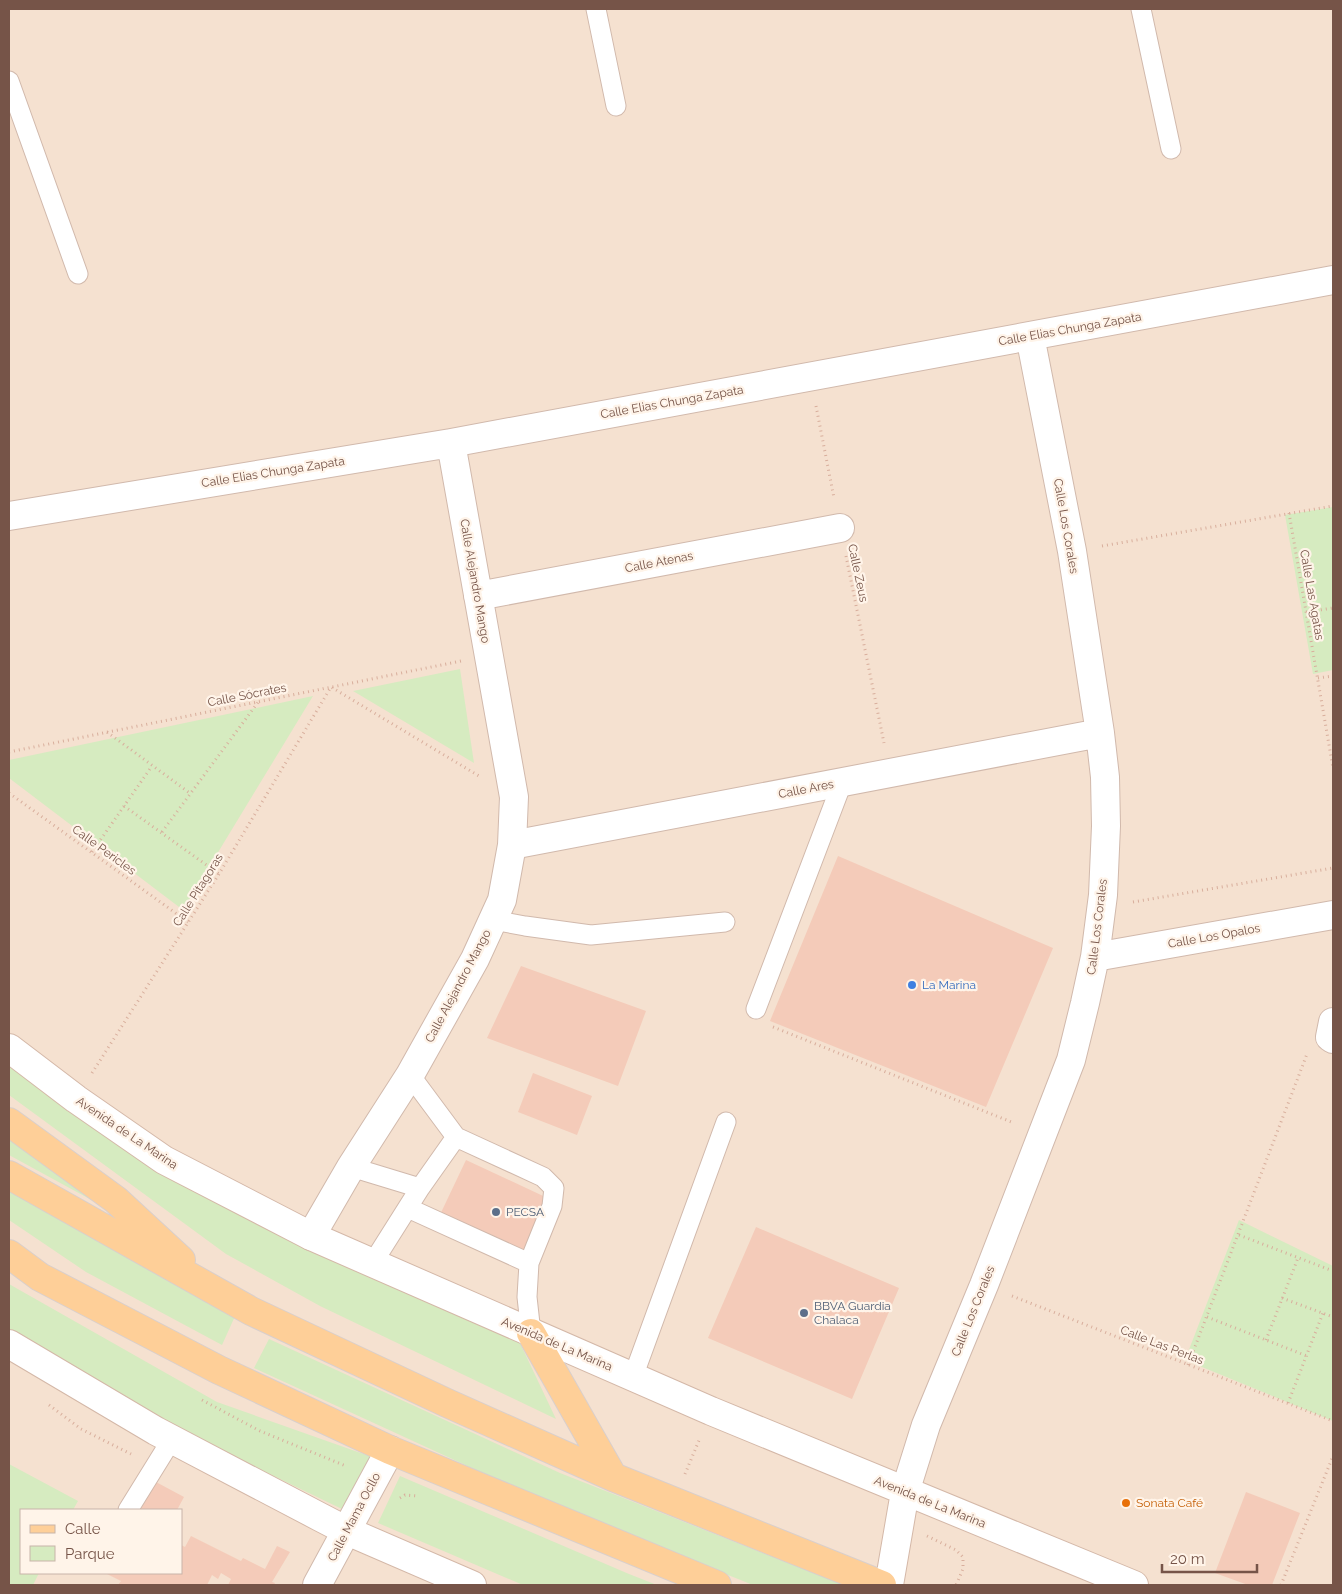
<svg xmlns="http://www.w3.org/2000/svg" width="1342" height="1594" font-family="Raleway,sans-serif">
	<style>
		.residential { fill: #f5e1d0; fill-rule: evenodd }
		.green { fill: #d6ebc0 }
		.building { fill: #f4cbb9 }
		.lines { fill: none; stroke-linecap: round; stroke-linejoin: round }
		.lane-casing { stroke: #d1b9ac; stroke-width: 21 }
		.street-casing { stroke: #d1b9ac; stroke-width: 30 }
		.secondary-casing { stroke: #d4b8a8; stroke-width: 30 }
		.primary-casing { stroke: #d9cfcc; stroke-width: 30 }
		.path { stroke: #d8ae9c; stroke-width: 3; stroke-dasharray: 1 4; stroke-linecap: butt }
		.lane { stroke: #fff; stroke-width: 19 }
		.street { stroke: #fff; stroke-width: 28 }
		.secondary { stroke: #fff; stroke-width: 28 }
		.primary { stroke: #fecf98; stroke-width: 28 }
		.shop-dot { fill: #3f7fe0; stroke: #fff4e9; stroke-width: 2 }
		.service-dot { fill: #5c6f8a; stroke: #fff4e9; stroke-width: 2 }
		.food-dot { fill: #e8710a; stroke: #fff4e9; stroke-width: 2 }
		.labels { text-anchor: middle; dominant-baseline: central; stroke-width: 4.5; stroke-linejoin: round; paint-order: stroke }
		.street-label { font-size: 12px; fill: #765448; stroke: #fff4e9 }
		.shop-label { font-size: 12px; fill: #366cbe; stroke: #fff4e9; text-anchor: start }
		.service-label { font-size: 12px; fill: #4e5e75; stroke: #fff4e9; text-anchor: start }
		.food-label { font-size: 12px; fill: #c56008; stroke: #fff4e9; text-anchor: start }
	</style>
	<rect width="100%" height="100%" fill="#fdf0e2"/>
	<path class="residential" d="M9,9h1324v1576h-1324zM21,1510h160v63h-160z"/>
	<path class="green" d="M1333,507v163l-20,4 -28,-159z
		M460,669l14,94 -121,-72z
		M313,696l-130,214 -174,-132v-18z
		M9,1054l239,158 271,129 37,78 -236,-113 -94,-52 -217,-159z
		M9,1137l99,72 -99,-54z
		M9,1188l227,126 -14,31 -136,-73 -77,-52z
		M1239,1220l94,46v155l-148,-61z
		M9,1284l208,118 155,55 -28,53 -170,-82 -165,-98z
		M269,1339l291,134 284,112h-91l-207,-83 -292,-134z
		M9,1464l69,37 -5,9h-52v63h18l-6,12h-24z
		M400,1476l229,98 28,11h-134l-145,-62z"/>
	<path class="building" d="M838,856l215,92 -67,159 -216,-86z
		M521,966l125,45 -28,75 -131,-48z
		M533,1073l59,23 -15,39 -59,-23z
		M466,1160l90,42 -29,61 -90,-42z
		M756,1227l143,61 -47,111 -144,-61z
		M156,1482l28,15 -7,13h-37z
		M1246,1492l54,21 -28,72h-24l-33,-12z
		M191,1536l50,25 2,-3 22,11 12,-23 13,6 -18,30 3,1 -1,2h-46l3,-6 -10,-6 -3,6 -6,-4 -5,10h-89l3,-4 -16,-8h76v-28l4,2z"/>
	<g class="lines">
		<defs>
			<path id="lane" d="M596,9l20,97
				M1141,9l30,140
				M9,81l69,193
				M493,920l32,6 66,9 134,-13
				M756,1009l86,-226
				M410,1075l46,62 87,40 11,11 -2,18 -23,57 -2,34 4,36
				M351,1167l69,21
				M408,1208l121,55
				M372,1264l48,-76 36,-51
				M633,1377l93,-255
				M128,1510l44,-71"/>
			<path id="street" d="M9,516l442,-73 882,-163
				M478,596l362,-68
				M512,845l588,-112
				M1095,957l238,-42
				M1333,1022l-3,15 3,2
				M311,1236l40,-69 59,-92 65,-116 27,-59 10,-55 2,-48 -63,-354
				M905,1492l21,-67 58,-140 87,-225 14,-57 10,-46 8,-62 3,-69 -1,-49 -5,-44 -28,-182 -42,-215
				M317,1585l73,-135"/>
			<path id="secondary" d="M9,1048l67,51 88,61 147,76 400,175 423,174
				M9,1344l147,87 164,86 27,14 125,54
				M889,1585l16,-93"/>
			<path id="primary" d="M9,1122l107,78 65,60
				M9,1175l242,136 196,92 166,74 269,108
				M9,1254l31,23 179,93 171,80 327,135
				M531,1333l82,144"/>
		</defs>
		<use href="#lane" class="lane-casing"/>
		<use href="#street" class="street-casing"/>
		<use href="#secondary" class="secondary-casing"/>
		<use href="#primary" class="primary-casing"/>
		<path class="path" d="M816,406l18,92
			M1289,513l44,255
			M1102,546l231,-40
			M846,556l38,187
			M1306,612l27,-4
			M1318,678l15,-2
			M107,732l84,62
			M9,752l452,-91
			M9,793l179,129
			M124,806l95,68
			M162,832l97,-131
			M92,852l60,-86
			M1133,902l200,-34
			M773,1027l241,96
			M92,1073l127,-199 112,-187 148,89
			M1239,1235l94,36
			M1012,1296l321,125
			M1282,1298l51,19
			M1207,1317l100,39
			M1266,1340l32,-82
			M1188,1365l119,-311
			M202,1400l58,31 86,35
			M1288,1403l35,-90
			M49,1405l32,24 50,25
			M685,1474l15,-36
			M400,1498l5,-3 13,1
			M927,1536l29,14 7,7v12l-7,16
			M1281,1585l52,-129"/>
		<use href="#lane" class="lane"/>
		<use href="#street" class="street"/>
		<use href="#secondary" class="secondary"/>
		<use href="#primary" class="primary"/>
	</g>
	<circle class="shop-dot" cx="912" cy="985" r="5"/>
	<g class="service-dot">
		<circle cx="496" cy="1212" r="5"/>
		<circle cx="804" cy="1313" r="5"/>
	</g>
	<circle class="food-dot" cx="1126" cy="1503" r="5"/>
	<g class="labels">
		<g class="street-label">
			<text transform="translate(1070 329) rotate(-10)">Calle Elias Chunga Zapata</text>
			<text transform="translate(672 402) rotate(-10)">Calle Elias Chunga Zapata</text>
			<text transform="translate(273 472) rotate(-9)">Calle Elias Chunga Zapata</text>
			<text transform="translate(1066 526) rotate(80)">Calle Los Corales</text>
			<text transform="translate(659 562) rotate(-11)">Calle Atenas</text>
			<text transform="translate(858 573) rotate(78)">Calle Zeus</text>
			<text transform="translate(475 581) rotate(80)">Calle Alejandro Mango</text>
			<text transform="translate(1312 595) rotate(80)">Calle Las Agatas</text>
			<text transform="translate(247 695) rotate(-11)">Calle Sócrates</text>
			<text transform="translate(806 789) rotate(-11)">Calle Ares</text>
			<text transform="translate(104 850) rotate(36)">Calle Pericles</text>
			<text transform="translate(198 890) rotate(-58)">Calle Pitagoras</text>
			<text transform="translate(1097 927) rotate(-83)">Calle Los Corales</text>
			<text transform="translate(1214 936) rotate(-10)">Calle Los Opalos</text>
			<text transform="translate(458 986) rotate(-62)">Calle Alejandro Mango</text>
			<text transform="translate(127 1133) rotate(34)">Avenida de La Marina</text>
			<text transform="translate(973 1311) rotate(-68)">Calle Los Corales</text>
			<text transform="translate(557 1344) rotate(23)">Avenida de La Marina</text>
			<text transform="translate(1162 1345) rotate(21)">Calle Las Perlas</text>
			<text transform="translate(930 1502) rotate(22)">Avenida de La Marina</text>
			<text transform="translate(354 1517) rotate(-62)">Calle Mama Ocllo</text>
		</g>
		<g class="shop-label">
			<text x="922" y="985">La Marina</text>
		</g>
		<g class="service-label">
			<text x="506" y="1212">PECSA</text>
			<text x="814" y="1306">BBVA Guardia<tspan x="814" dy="14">Chalaca</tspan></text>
		</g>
		<g class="food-label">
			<text x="1136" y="1503">Sonata Café</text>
		</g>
	</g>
	<rect width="1342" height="1594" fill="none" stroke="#765448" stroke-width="20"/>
	<rect x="20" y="1509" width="162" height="65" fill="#fff4e9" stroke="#c8b4a9"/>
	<rect x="30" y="1525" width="25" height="8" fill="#fecf98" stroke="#c8b4a9"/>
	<text x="65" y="1534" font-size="15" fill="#765448">Calle</text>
	<rect x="30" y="1546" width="25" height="15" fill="#d6ebc0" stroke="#c8b4a9"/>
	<text x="65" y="1559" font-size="15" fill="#765448">Parque</text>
	<path d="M1162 1564v8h95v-8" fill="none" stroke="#765448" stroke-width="2.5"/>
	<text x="1170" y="1564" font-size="15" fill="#765448" stroke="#fff4e9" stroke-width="4" paint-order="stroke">20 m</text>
</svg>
